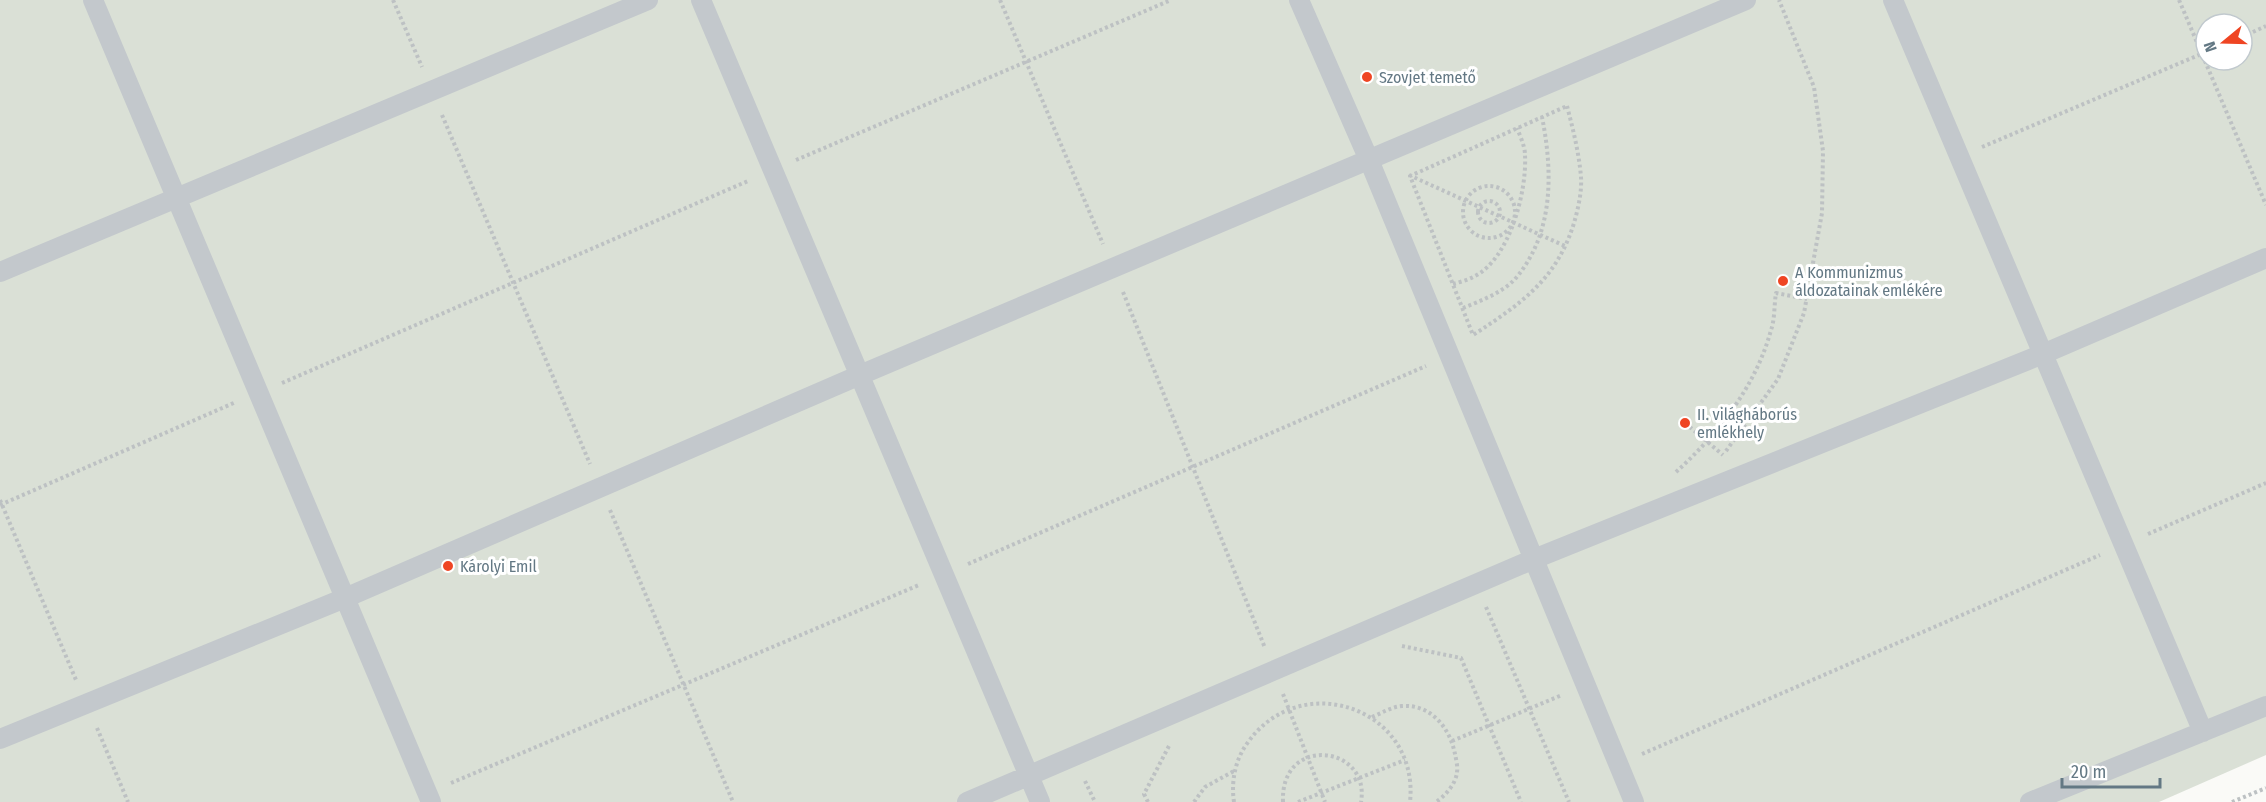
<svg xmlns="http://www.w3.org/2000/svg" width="2266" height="802" font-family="'Fira Sans Condensed',sans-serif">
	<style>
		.green { fill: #dae0d6; fill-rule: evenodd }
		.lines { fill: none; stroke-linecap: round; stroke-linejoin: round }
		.path { stroke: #bdc1c3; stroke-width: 4; stroke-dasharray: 3 3; stroke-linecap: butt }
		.service { stroke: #c3c8cc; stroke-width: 20 }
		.poi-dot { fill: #ef4523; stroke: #fff; stroke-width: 2 }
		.labels { text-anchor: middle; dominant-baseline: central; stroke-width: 6; stroke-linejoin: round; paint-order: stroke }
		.poi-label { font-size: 16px; fill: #637884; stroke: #fff; text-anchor: start }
	</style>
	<rect width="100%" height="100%" fill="#fafaf7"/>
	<path class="green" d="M0,0h2266v755l-107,47h-2159zM2206,24h36v36h-36z"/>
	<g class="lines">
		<path class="path" d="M393,0l29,67
			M1000,0l103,244
			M2179,0l87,205
			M2242,37l24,-11
			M1567,106c6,23 12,47 14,71 1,15 -3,32 -7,46 -17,56 -53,81 -101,112l-63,-159z
			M442,115l148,349
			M1982,147l224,-95
			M796,160l375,-160
			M1409,175l158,72
			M1463 212a26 26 0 1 1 52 0a26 26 0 1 1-52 0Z
			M1478 212a11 11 0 1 1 22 0a11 11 0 1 1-22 0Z
			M1453,284c7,-2 15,-4 22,-8 35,-18 52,-85 50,-121 0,-9 -5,-19 -8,-27
			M1123,292l142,356
			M1463,308c17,-7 39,-15 52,-29 39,-45 38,-107 27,-162
			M282,383l466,-202
			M1685,423l38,32
			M1726,451l52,-72 26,-66 18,-100 1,-62 -9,-64 -35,-87
			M1676,472c42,-38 80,-86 95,-142 4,-11 3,-25 5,-37l31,6
			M0,500l76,180
			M0,505l236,-103
			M610,510l123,292
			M2148,534l118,-51
			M968,564l458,-198
			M1486,607l83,195
			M1402,646l59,12 60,144
			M1283,694l42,108
			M1372,717c10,-4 19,-10 30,-11 29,-2 48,22 53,48 1,5 3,13 2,18 -1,12 -12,24 -21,30
			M97,728l31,74
			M1452,741l110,-46
			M1642,754l458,-199
			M1085,781l10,21
			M451,783l468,-198
			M1148,802l-4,-8 26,-50
			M1194,802l11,-15 29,-16
			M1234,802c-3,-20 1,-41 12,-57 53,-79 174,-37 164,57
			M1283,802c-3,-68 88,-57 78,0
			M1298,802l107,-42
			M2232,802l34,-14"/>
		<path class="service" d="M93,0l338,802
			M701,0l339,802
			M1299,0l70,160 265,642
			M1893,0l310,732
			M0,272l648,-272
			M0,739l345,-141 515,-223 886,-375
			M967,802l567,-243 509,-205 223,-96
			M2030,802l236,-96"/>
	</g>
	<g class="poi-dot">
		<circle cx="1367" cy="77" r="6"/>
		<circle cx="1783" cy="281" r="6"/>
		<circle cx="1685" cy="423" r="6"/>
		<circle cx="448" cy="566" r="6"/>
	</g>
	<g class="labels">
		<g class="poi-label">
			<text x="1379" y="77">Szovjet temető</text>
			<text x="1795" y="272">A Kommunizmus<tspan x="1795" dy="18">áldozatainak emlékére</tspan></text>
			<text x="1697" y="414">II. világháborús<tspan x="1697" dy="18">emlékhely</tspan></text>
			<text x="460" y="566">Károlyi Emil</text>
		</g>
	</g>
	<g transform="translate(2224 42) rotate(251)"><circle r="28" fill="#ffffff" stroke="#c1c9ce" stroke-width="1.5"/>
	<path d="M0-4.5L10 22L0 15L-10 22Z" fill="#ef4523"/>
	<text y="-9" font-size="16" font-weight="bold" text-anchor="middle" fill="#637884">N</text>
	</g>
	<path d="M2062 778v9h98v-9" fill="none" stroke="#637884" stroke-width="3"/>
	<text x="2071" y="778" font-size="18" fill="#637884" stroke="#ffffff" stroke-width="4.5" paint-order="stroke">20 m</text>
</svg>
